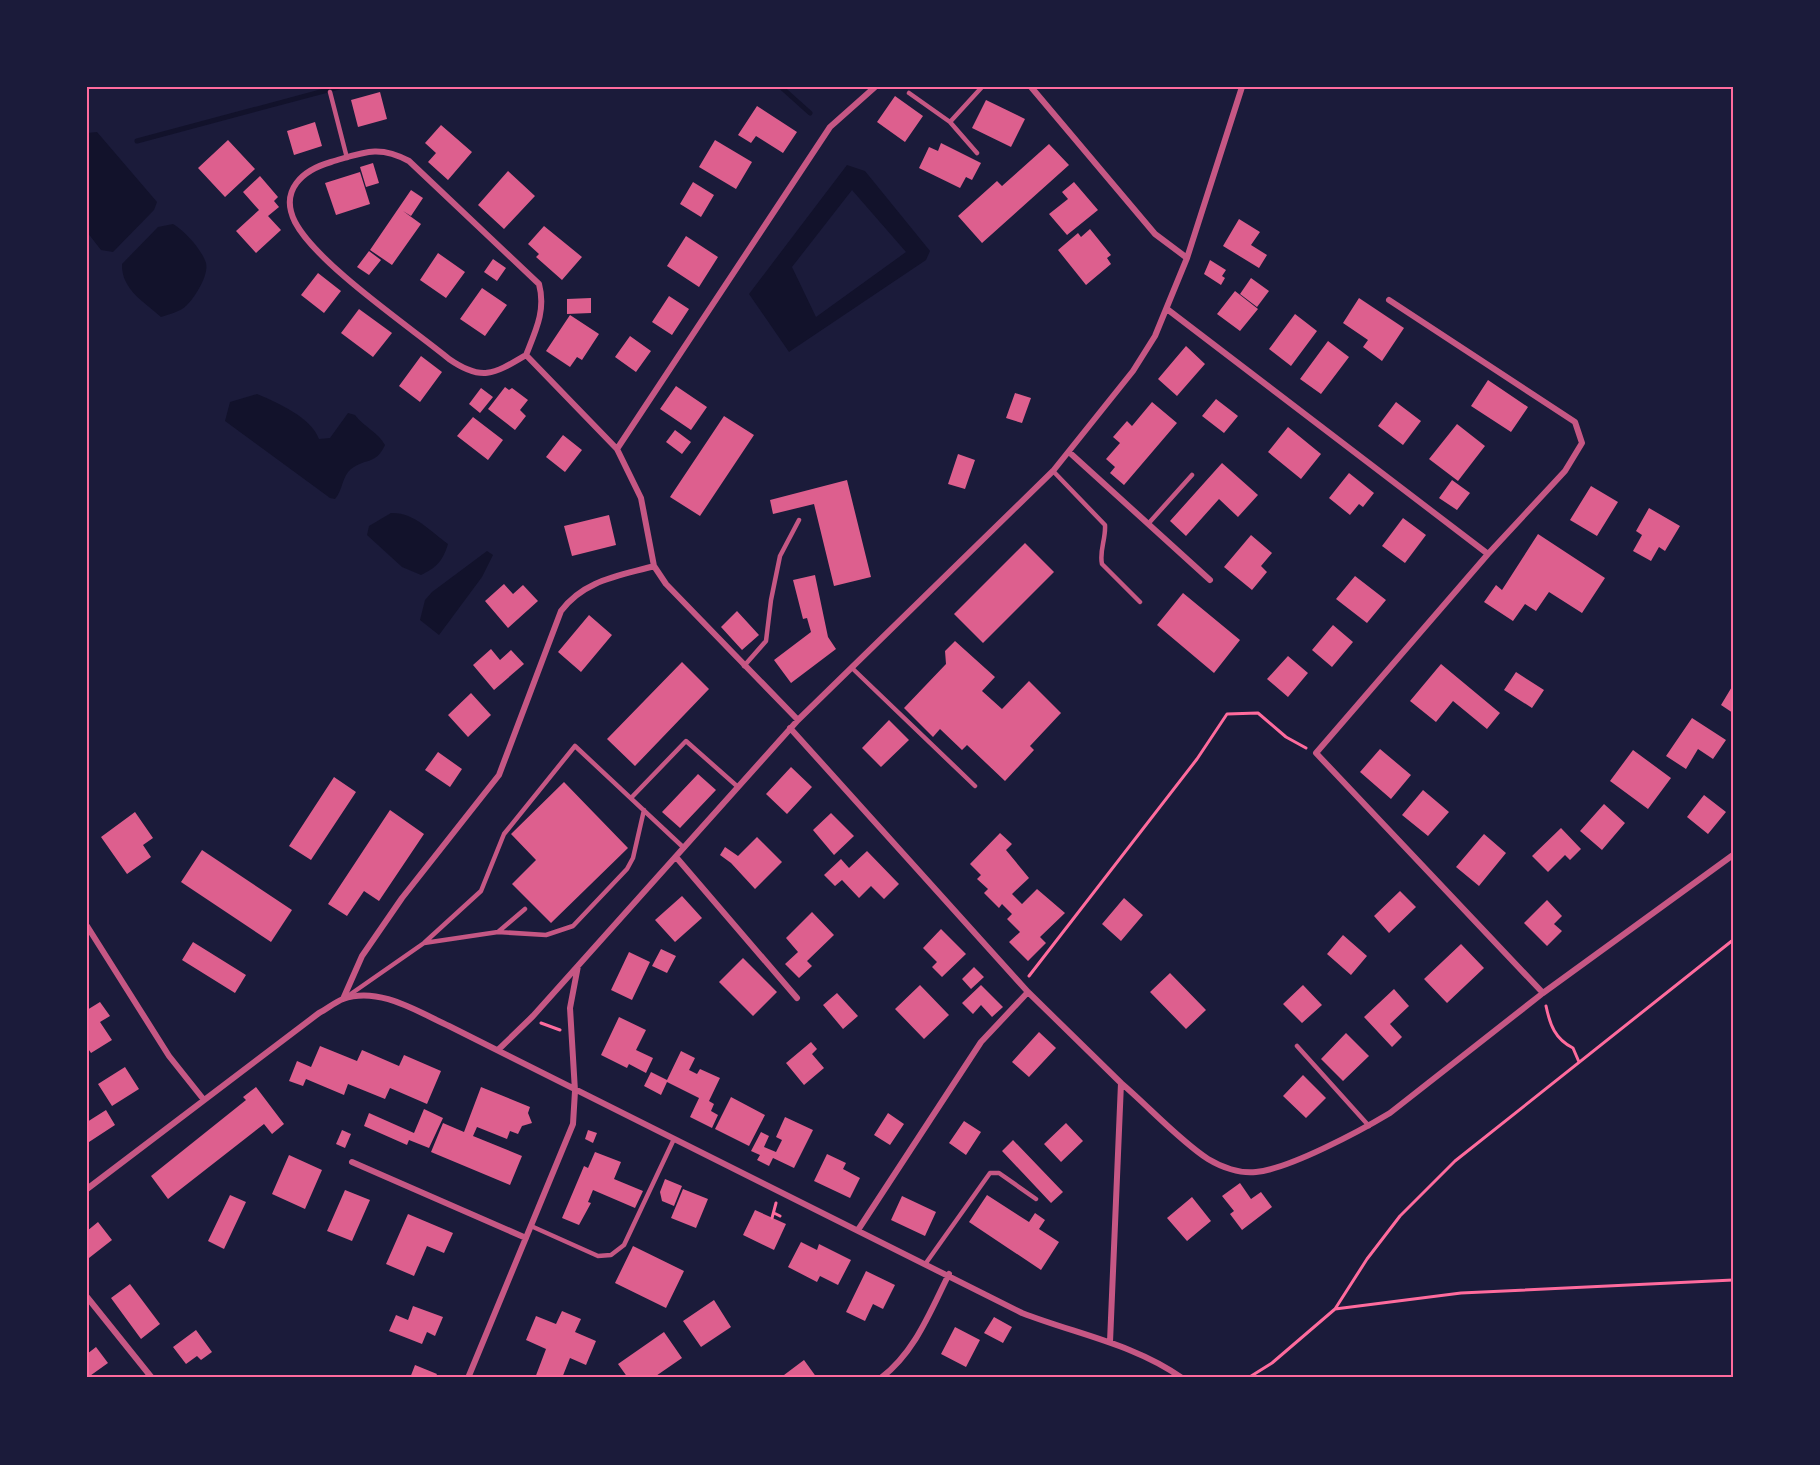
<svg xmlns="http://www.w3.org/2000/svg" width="1820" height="1465" font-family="'Nunito Sans',sans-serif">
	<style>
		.water { fill: #12122b; fill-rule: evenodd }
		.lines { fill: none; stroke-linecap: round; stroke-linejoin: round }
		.stream { stroke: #12122b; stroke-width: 5 }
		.building { fill: #dd5f8e }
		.path { stroke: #ff6b9d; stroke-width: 3 }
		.service { stroke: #c65784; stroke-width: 4.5 }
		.minor { stroke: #c65784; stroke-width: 6 }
		.neatline { fill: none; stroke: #ff6b9d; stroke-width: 2 }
	</style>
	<rect width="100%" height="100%" fill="#1b1b3a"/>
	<path class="water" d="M97,132l60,70 -3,8 -41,42 -12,-2 -14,-18v-99z
		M847,165l18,6 65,80 -4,9 -137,92 -40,-58zM852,190l54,62 -90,65 -24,-50z
		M173,224c12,7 29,26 33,39 3,12 -11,34 -19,42 -7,7 -17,9 -26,12 -17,-15 -40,-28 -39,-53l36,-37z
		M257,394c21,9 54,23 62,45l11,-1 18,-25 7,2c9,12 23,17 30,30 -9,20 -20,13 -34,24 -9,7 -8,21 -16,30l-5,-1 -105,-77 5,-19z
		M391,513c23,-1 39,18 57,31 -5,17 -12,24 -27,31l-19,-8 -35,-32 2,-9z
		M487,551l6,4 -11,22 -43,58 -19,-15 5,-20 7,-8z"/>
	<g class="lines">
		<path class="stream" d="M781,87l29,26
			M137,141l202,-54"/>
	</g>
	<path class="building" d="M380,92l7,27 -29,8 -7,-27z
		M895,96l28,20 -18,26 -28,-20z
		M986,100l39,19 -14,28 -39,-19z
		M757,106l40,26 -14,21 -27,-17 -5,7 -13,-8z
		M315,122l7,24 -28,9 -7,-24z
		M441,125l31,27 -24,28 -20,-18 8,-9 -11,-10z
		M228,140l27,29 -30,28 -27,-29z
		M715,140l37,22 -16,27 -37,-22z
		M941,143l40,20 -9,17 -6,-3 -6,11 -41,-20 10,-21 9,4z
		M1049,144l20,21 -87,78 -24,-27 39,-35 5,5z
		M373,163l6,20 -13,4 -6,-20z
		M508,171l27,25 -31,33 -26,-24z
		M360,172l10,32 -34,11 -11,-32z
		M260,176l18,21 -4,4 5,6 -11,9 13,14 -25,23 -20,-22 23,-21 -16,-18z
		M693,182l21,13 -13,22 -21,-13z
		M1074,182l24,28 -31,25 -18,-21 19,-15 -6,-7z
		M411,190l12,8 -12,18 -8,-5 18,13 -29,41 -22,-15z
		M1239,219l21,13 -9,13 16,10 -8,13 -36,-22z
		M544,226l38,31 -20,23 -26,-23 3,-3 -11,-10z
		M1090,229l21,26 -4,3 4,6 -25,21 -28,-35 20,-17 3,4z
		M686,236l32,21 -19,30 -32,-21z
		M369,251l12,9 -12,15 -12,-8z
		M438,253l27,19 -19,26 -26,-18z
		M493,259l13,9 -9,13 -13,-9z
		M1210,260l16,10 -4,6 3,2 -4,7 -17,-11z
		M318,273l23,18 -17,22 -23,-18z
		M1251,278l18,13 -12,16 -17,-13z
		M482,288l25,17 -22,31 -25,-17z
		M1235,291l23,18 -18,22 -23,-17z
		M669,296l20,13 -17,26 -20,-13z
		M591,298v15l-24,1v-15z
		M1359,298l45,30 -22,33 -19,-14 5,-7 -25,-17z
		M359,309l33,24 -19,24 -32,-24z
		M1295,314l22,17 -26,35 -22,-17z
		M570,315l29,19 -17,26 -5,-3 -7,10 -24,-16z
		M630,336l21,15 -15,21 -21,-15z
		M1328,341l21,16 -28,37 -21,-15z
		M1186,346l19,18 -28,32 -19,-17z
		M421,356l21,16 -22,30 -21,-16z
		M1488,380l40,27 -17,25 -40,-26z
		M676,386l31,21 -16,23 -31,-21z
		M505,387l4,3 3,-2 16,12 -8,10 6,6 -11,14 -27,-21z
		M481,388l12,9 -13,16 -11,-9z
		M1015,393l16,5 -9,25 -16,-5z
		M1216,399l22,17 -14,17 -22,-17z
		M1152,402l25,21 -53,62 -14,-12 5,-6 -9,-8 14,-16 -7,-6 14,-16 5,5z
		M1396,402l25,19 -18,24 -25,-19z
		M724,416l30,19 -54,81 -30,-19z
		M473,417l30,23 -15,20 -31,-24z
		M1457,424l28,22 -27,35 -29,-22z
		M1288,427l33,27 -20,25 -33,-27z
		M675,430l16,12 -9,12 -16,-12z
		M563,435l19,15 -17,22 -19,-15z
		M958,454l17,6 -10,29 -17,-5z
		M1222,463l36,32 -20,22 -19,-18 -33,37 -16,-15z
		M1349,473l25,20 -11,14 -4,-3 -9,11 -21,-17z
		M847,480l24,97 -37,9 -20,-82 -41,10 -3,-14z
		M1452,480l18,13 -13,17 -18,-12z
		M1591,486l27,16 -21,34 -27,-16z
		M1649,508l31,18 -15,25 -6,-4 -8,14 -18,-10 9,-16 -6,-4z
		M609,515l7,30 -44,11 -8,-30z
		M1403,518l23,17 -21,28 -23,-17z
		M1538,534l67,44 -23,35 -33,-21 -13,19 -11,-7 -12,17 -29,-19 12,-17 6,5z
		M1251,535l21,18 -11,13 6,6 -15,18 -28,-23z
		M1025,543l29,29 -71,71 -29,-29z
		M815,575l13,62 8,12 -45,34 -17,-23 37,-28 -4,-14 -4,1 -10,-39z
		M1355,576l31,24 -19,23 -31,-24z
		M504,584l9,10 10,-9 15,16 -30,27 -23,-27z
		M1183,593l57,47 -26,33 -57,-48z
		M737,611l22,24 -17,15 -21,-23z
		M589,615l23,20 -31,37 -23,-20z
		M1333,625l20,17 -21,25 -20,-17z
		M955,641l40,36 -13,14 20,18 27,-28 32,32 -31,33 4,4 -29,31 -38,-36 -5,5 -22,-21 -7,8 -29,-29 42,-44 -1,-13z
		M491,649l9,11 11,-10 13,14 -30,26 -21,-25z
		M1288,656l20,17 -20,24 -21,-18z
		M682,662l27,27 -74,77 -28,-27z
		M1441,664l59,49 -13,16 -34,-28 -17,21 -26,-21z
		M1516,672l28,18 -12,18 -28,-18z
		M1733,685v28l-12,-8z
		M471,693l20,22 -23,22 -20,-22z
		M1692,718l34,22 -13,19 -15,-10 -12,20 -20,-13z
		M889,720l20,20 -28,27 -19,-19z
		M1380,749l31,26 -20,24 -31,-27z
		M1633,750l38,28 -23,31 -38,-28z
		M438,752l24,17 -12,18 -25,-17z
		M791,767l21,20 -25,27 -21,-20z
		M698,774l18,16 -36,38 -18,-16z
		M334,777l22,15 -45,68 -22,-14z
		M564,782l64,66 -77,75 -39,-39 24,-24 -25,-26z
		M1423,790l26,22 -21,24 -26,-21z
		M1704,795l22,17 -18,22 -21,-17z
		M1604,804l21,19 -23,27 -22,-19z
		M390,810l34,24 -45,67 -15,-10 -17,25 -19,-12z
		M135,812l18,26 -10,7 8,12 -24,17 -26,-37z
		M831,813l23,23 -20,19 -21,-25z
		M1561,828l20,21 -11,11 -5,-5 -17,17 -16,-16z
		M1000,833l12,11 -6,6 23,28 -17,16 10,10 15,-15 28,24 -25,24 6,6 -18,18 -19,-19 11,-10 -13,-13 5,-5 -10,-10 -3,4 -15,-15 4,-4 -11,-10 4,-4 -11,-11z
		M1484,834l22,19 -27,33 -23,-19z
		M757,837l25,25 -27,27 -24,-26 -11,-8 5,-8 13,9z
		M202,850l90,60 -21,32 -90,-60z
		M867,851l32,33 -15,15 -13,-13 -12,12 -17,-18 -7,6 -11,-11 17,-16 8,9z
		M1400,891l16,16 -27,26 -15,-17z
		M682,896l20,22 -27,24 -20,-22z
		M1124,898l19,17 -22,26 -19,-17z
		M1547,900l15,16 -8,8 8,7 -15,15 -23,-23z
		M812,912l22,23 -27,26 5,5 -13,12 -14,-14 13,-12 -12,-14z
		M941,929l25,25 -24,23 -10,-10 5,-5 -14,-14z
		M1343,935l24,21 -16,19 -24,-21z
		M193,942l53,33 -11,18 -53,-33z
		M1461,944l23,24 -37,35 -23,-24z
		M661,949l15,7 -9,17 -15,-7z
		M629,952l21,10 -18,38 -21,-10z
		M743,958l34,34 -24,24 -34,-34z
		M974,967l10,10 -13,12 -9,-10z
		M1170,973l36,37 -20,19 -36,-37z
		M920,985l29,30 -25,24 -29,-30z
		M981,985l22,22 -11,10 -11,-12 -8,9 -11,-11z
		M1303,985l19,20 -20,18 -19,-19z
		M1394,989l15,17 -19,18 12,13 -10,10 -28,-30z
		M837,993l21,23 -15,13 -20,-24z
		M100,1002l10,14 -10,6 12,18 -21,13 -4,-6v-37z
		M619,1017l27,13 -10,20 17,8 -7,15 -17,-9 -2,4 -26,-13z
		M1039,1032l17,16 -27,29 -17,-15z
		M1346,1033l23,23 -26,25 -22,-22z
		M811,1042l6,7 -5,5 12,14 -20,17 -18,-22z
		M320,1046l37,15 5,-11 37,16 5,-11 37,16 -14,33 -37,-16 -5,11 -37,-15 -4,11 -38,-16 -3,7 -14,-5 8,-20 14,6z
		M681,1051l14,7 -6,12 8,4 3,-5 20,9 -11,23 5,3 -3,7 7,4 -6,13 -22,-11 9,-19 -32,-16 -6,13 -17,-9 7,-14 16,8z
		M125,1067l14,22 -27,17 -14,-22z
		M1303,1075l23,23 -20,20 -23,-22z
		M256,1087l28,37 -12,10 -8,-10 -96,75 -17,-23 95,-76 -3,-3z
		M481,1087l49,20 -2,6 4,10 -10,3 -4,8 -8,-3 -3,8 -30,-12 -4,9 49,20 -12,29 -79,-33 12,-29 21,9z
		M731,1097l34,18 -16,31 -34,-17z
		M424,1109l19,9 -14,30 -20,-8 -2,5 -43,-19 5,-13 45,20z
		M106,1110l9,15 -26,17 -2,-20z
		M888,1113l16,11 -14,21 -16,-10z
		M785,1117l28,13 -19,38 -21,-10 -4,8 -12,-6 3,-5 -9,-4 10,-19 8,4 -5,11 12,5 6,-12 -6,-3z
		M964,1121l17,11 -15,23 -17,-12z
		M1066,1123l17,18 -22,21 -17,-18z
		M342,1130l9,4 -6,14 -9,-4z
		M588,1130l9,3 -4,10 -8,-4z
		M1013,1140l50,52 -12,11 -49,-52z
		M595,1152l26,10 -7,17 29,12 -8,17 -42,-18 -5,12 3,1 -12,22 -17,-7 22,-52 4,2z
		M827,1154l19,9 -3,6 17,9 -10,20 -36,-17z
		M289,1155l33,15 -17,39 -33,-15z
		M665,1179l17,7 -8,20 -12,-5 -2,-9z
		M1240,1183l11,16 10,-7 11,15 -30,23 -12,-16 4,-3 -12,-15z
		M683,1189l25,10 -12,29 -25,-10z
		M345,1190l25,10 -18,41 -25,-10z
		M230,1195l16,7 -22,47 -16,-8z
		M987,1195l42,27 6,-9 10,7 -6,9 20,13 -18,28 -72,-48z
		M902,1196l34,16 -11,24 -34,-16z
		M1192,1197l19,24 -24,20 -20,-23z
		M755,1210l31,14 -12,26 -31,-15z
		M408,1214l45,19 -9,20 -17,-7 -13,30 -28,-12z
		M98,1222l14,18 -23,18 -2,-3v-24z
		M801,1242l16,8 2,-6 32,16 -13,25 -18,-9 -3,6 -29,-15z
		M633,1246l51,25 -18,37 -51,-25z
		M866,1271l29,14 -12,24 -10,-5 -8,17 -19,-9z
		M130,1284l30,40 -19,15 -30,-41z
		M714,1300l17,27 -30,20 -18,-26z
		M413,1306l30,11 -8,19 -8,-4 -5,12 -33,-13 7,-16 12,5z
		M562,1311l19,8 -6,13 21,9 -10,24 -16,-7 -8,20h-27l11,-29 -20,-9 10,-24 20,8z
		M994,1317l18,10 -9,16 -19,-10z
		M955,1327l25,13 -14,27 -25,-13z
		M196,1330l16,22 -11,8 -4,-4 -11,8 -13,-17z
		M664,1332l18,26 -29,20h-25l-10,-14z
		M96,1347l12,16 -21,15v-24z
		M804,1360l13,18h-37z
		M415,1365l22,9 -2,4h-25z"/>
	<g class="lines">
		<path class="path" d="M1029,976l168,-217 30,-45 31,-1 28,24 20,11
			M1546,1006c4,19 9,33 27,42l6,14
			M541,1023l19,7
			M774,1213l6,3
			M772,1218l4,-15
			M1335,1309l126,-16 272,-13
			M1248,1378l24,-15 63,-54 32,-50 33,-43 55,-55 278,-221"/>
		<path class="service" d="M330,92l17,66
			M909,93l41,29 32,-35
			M950,122l27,31
			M1053,471l52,54c1,14 -6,26 -3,39l38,38
			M1148,524l44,-49
			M744,666l22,-25 5,-41 9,-44 19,-36
			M852,668l123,118
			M631,798l55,-57 52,46
			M498,932l48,3 27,-9 54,-57 6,-11 11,-48
			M424,943l74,-11 27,-23
			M345,998l79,-55 57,-52 23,-57 71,-88 109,102
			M1297,1046l72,80
			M531,1226l67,30 13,-1 13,-10 50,-106
			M926,1263l64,-90h9l37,26"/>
		<path class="minor" d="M1031,87l124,147 32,24
			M1389,300l186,122 7,21 -17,28 -77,83
			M1167,309l321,245 -172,199 227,240
			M526,355c-32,19 -44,27 -77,4 -39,-32 -132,-95 -154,-137 -16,-32 8,-52 36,-60 31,-9 47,-18 78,-1l130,123c7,26 -3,46 -13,71l91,94 24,49 13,68 12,18 132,136
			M617,449l213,-322 45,-40
			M1069,452l141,128
			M790,728l238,264 93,91 -11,259
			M676,857l121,141
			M87,926l82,130 35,44
			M343,999l19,-43 40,-58 97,-123 62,-164c23,-31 58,-35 93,-45
			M498,1050l35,-34 265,-296 255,-249 80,-100 22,-35 32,-78 55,-171
			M1121,1083c26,22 59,58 87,76 13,8 32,15 48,13 33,-3 104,-41 134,-59l153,-120 190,-138
			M352,1162l174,76
			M87,1189l232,-176c8,-4 16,-11 24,-14 36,-13 75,13 106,27l573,287c54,21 112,31 160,65
			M858,1230l123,-188 47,-50
			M87,1297l65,81
			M468,1378l105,-254 2,-33 -5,-83 8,-42
			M881,1378c34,-26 49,-66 68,-104"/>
	</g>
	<rect width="1820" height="1465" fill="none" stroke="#1b1b3a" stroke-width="177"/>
	<rect x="88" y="88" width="1644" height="1288" class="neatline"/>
</svg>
